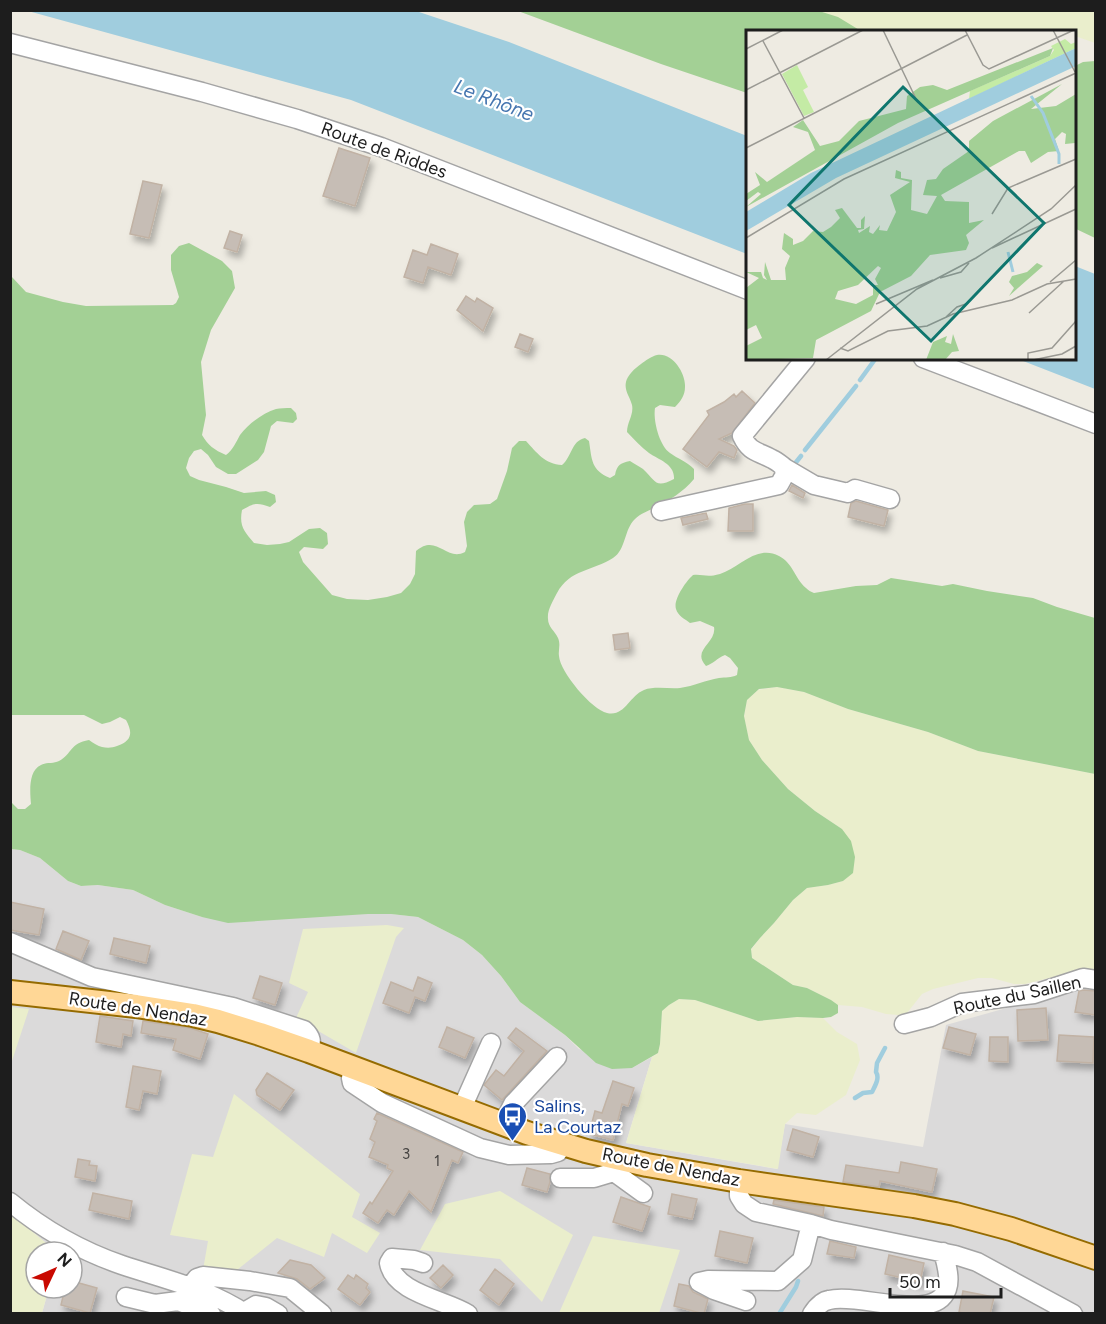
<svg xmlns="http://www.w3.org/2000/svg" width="1106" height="1324" font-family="Figtree,sans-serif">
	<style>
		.residential { fill: #dbdada }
		.farmland { fill: #eaeecc }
		.forest { fill: #a3d095 }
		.water { fill: #a0cdde }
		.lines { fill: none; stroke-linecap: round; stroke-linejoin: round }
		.stream { stroke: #a0cdde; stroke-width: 4.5 }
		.building { fill: #c6bdb5; stroke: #c1b2a4; stroke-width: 1.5; filter: url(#shadow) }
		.minor-casing { stroke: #a4a4a4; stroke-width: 21 }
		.major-casing { stroke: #956b00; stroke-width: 26 }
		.minor { stroke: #fff; stroke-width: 18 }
		.major { stroke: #ffd796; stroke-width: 22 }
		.labels { text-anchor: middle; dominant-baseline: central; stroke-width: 4.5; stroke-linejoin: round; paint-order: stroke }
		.number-label { font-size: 15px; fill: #474543 }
		.street-label { font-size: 18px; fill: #1d1d1d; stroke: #fff }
		.transit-label { font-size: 18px; fill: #164399; stroke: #fff; text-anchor: start }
		.water-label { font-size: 20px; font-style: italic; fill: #4676b0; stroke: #fff }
		.inset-river { fill: none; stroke: #a0cdde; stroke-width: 3 }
		.inset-road { fill: none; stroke: #9a9993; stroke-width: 1.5 }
		.view { fill: #0f766e; fill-opacity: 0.15; stroke: #0f766e; stroke-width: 3 }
		.inset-edge { fill: none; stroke: #1d1d1d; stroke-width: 3 }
	</style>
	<defs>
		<filter id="shadow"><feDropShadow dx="3.5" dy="6" stdDeviation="3" flood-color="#0004"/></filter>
	</defs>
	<rect width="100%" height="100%" fill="#eeebe2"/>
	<path class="residential" d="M10,849l10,1 20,8 28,23 13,5 17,-1 35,5 32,15 37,12 166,-3h23l27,3 45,23 19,15 19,21 19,26 45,33 14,14 53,19 20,-11 -26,86 151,26 8,-45 138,23 23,-122 149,-42v330h-1053l7,-25h23v-36h-17l-9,-9 -35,-29z"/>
	<path class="farmland" d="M801,11h294v32l-20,-7 -1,-4 -220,-1z
		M777,687l27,5 44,17 80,23 50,19 117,23v197l-14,-1 -56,14h-11l-22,-6h-14l-45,11 -11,5 -15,19 -8,2 -13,-1 -24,-7 -24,-2 -7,-5 -24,-12 -14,-3 -41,-27 -1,-8 9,-12 14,-15 19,-23 14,-12 21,-3 15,-4 9,-8 3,-16 -13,-28 -27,-18 -27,-22 -26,-29 -13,-20 -5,-23 3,-17 11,-10z
		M387,925l17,3 -8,9 -40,116 -60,-35 12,-26 -19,-9 14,-54z
		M679,999l16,1 63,21 39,-4 26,1 14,14 20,12 3,16 -14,35 -30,20 -19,-2 -12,11 -7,45 -152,-26 26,-86 6,-4 2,-9 2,-33 7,-6z
		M11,1007l18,2 -18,55 -1,-57z
		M234,1094l126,100 -8,23 28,16 -13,20 -35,-20 -8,24 -47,-19 -40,32h-34l5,-29 -38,-6 22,-81 21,3z
		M500,1191l73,44 -31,67 -42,-43 -80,-9 25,-46z
		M11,1214l35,29 9,9h-19v36h13l-7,25h-31z
		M593,1236l87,14 -21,63h-100z"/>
	<path class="forest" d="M518,11h301l19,6 23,14 -113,1 -1,61 -86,-29z
		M1095,61h1l-1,177 -21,-10 1,-162 8,-4z
		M189,243l33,18 10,10 3,17 -24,42 -10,32 5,53 -4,20c6,10 12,15 24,20 7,-5 10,-13 14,-20 8,-11 23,-22 36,-26 4,-1 10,-1 15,-1l5,5 1,6 -4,4 -16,-2 -6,5 -7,26 -6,8 -22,14h-8l-12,-7 -8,-12 -7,-6 -7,2 -5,7 -3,10 4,8 9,4 27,7 18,6 22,-2 9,4 1,7 -6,5c-13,-5 -16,-4 -28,3 -3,16 2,21 12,33l13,2 13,-1 9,-2 20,-13 11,-1 7,5 1,11 -5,5 -19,-2 -5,5 4,10 29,33 15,4 21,1 19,-3 14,-4 9,-9 5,-10 1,-23c21,-18 30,11 49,1l2,-6 -3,-24 3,-10 7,-7 16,-1 7,-5 10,-28 5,-23 7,-7h7c11,12 19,23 36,24 10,-8 9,-24 23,-27l4,3c3,19 2,29 21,37l5,-3c2,-10 5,-12 15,-14 4,3 9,5 13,8 13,12 12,20 31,10 1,-15 -15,-19 -25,-26 -8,-6 -15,-14 -22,-21 0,-10 7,-17 5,-27 -2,-8 -8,-14 -6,-23 1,-6 9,-14 15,-18 4,-3 11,-8 16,-9 15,-3 29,18 28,32 0,8 -4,14 -10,20l-15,-2 -5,3c-2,12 4,37 15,45 8,6 16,8 24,16v10c-11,13 -24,21 -40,29 -6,3 -14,6 -19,11 -11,10 -9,31 -22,39 -20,13 -43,11 -56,35 -4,8 -10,17 -9,26 0,8 7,12 10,19 3,7 0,12 1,18 1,16 33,54 48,57 18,4 22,-17 37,-23 10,-4 25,-1 36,-2 14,-2 26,-8 39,-10 7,-1 12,0 18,-3l1,-7 -8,-10 -5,-3c-8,3 -12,9 -19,11 -15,-16 11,-23 8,-39l-14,-6 -10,2c-5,-4 -12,-7 -14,-14 -3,-9 10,-28 17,-34 11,-1 13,3 27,-1 19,-6 37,-30 59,-18 14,7 16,23 27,32 2,2 5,4 8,5l42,-7 21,-1 14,-7 51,8 11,-2 34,7 46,7 24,9 38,11v156l-117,-23 -50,-19 -80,-23 -44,-17 -27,-5 -18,2 -12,11 -3,16 5,24 13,20 26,29 27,22 27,18 9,12 4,16 -2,16 -10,8 -15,4 -21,3 -14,12 -19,23 -14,15 -9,11 1,9 41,27 14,3 24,12 7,5v8l-7,4 -8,1 -26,-1 -39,4 -63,-21 -16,-1 -10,6 -7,6 -2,33 -2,9 -26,15 -20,1 -16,-6 -31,-28 -45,-33 -19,-26 -19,-21 -19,-15 -45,-23 -27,-3h-23l-140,9 -26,-6 -37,-12 -32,-15 -35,-5 -17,1 -13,-5 -28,-23 -20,-8 -9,-1 -1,-56 2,10 6,6h7l6,-5c-1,-12 -3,-33 10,-39 5,-3 12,-1 18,-4 13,-7 11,-18 30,-21 4,3 9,6 13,7 5,1 10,1 15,-1 15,-5 16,-13 9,-26l-6,-3 -10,5 -8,2 -18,-9h-73v-439l15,16 37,10 23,4 87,-1 3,-2 3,-6 -8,-27v-15l8,-9z"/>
	<path class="water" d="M28,11h388l93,31 238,94v118l-396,-154z
		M1075,266l20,8v115l-77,-30 56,-1z"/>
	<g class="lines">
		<path class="stream" d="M860,380l16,-22
			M805,450l51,-64
			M793,466l8,-10
			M855,1098l8,-5 9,-1c3,-6 8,-14 4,-20l1,-9 8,-15
			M779,1314l17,-27 2,-6"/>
	</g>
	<path class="building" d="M339,148l31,10 -15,48 -32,-10z
		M143,181l19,4 -13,53 -19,-4z
		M230,231l12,4 -5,17 -13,-4z
		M431,244l27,10 -7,21 -23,-8 -5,16 -19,-6 9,-27 14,5z
		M466,296l9,6 2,-4 16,10 -10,23 -26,-21z
		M520,334l13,5 -5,13 -13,-5z
		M742,391l13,12 -23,30 -13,6 15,7 3,4 -3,8 -15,-6 -12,15 -24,-18 26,-34 -2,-4 17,-9 10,-8 2,3z
		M792,485l13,8 -2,5 -14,-7z
		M856,501l32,9 -4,16 -36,-9 3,-14z
		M745,504h8v27h-25l1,-23z
		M706,513l2,6 -25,6 -2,-7z
		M628,633l2,15 -15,2 -2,-15z
		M10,902l34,7 -5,26 -29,-5z
		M63,931l26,10 -8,19 -25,-11z
		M114,938l36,8 -4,17 -36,-9z
		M260,976l22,7 -7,22 -22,-7z
		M418,977l14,6 -7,18 -10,-4 -6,16 -26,-10 8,-21 22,9z
		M1084,990l11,1v24l-20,-3 4,-21z
		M1046,1008l2,32 -30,1 -1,-31z
		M100,1016l33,5 -2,15 -8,-2 -2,13 -25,-5z
		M143,1021l47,7 18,6 -8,25 -27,-9 3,-11 -35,-6z
		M447,1027l27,11 -9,20 -26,-11z
		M949,1027l27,7 -6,21 -27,-7z
		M516,1028l31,23 -45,49 -18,-15 12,-15 8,6 20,-25 -16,-13z
		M1059,1035l35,2 -1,26 -36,-2z
		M990,1037h18v25l-19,-1z
		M133,1066l28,5 -4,23 -14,-3 -4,19 -13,-3z
		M267,1073l27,17 -14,20 -23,-15 -1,-5z
		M613,1081l21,7 -6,18 -6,-2 -9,36 -24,-6 6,-23 7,2z
		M377,1113l86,39 -5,11 -6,-3 -21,52 -22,-21 -15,24 -7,-5 -9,13 -15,-10 7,-11 2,2 21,-33 -6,-3 1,-3 -19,-8 6,-15 -5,-3 7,-18 -3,-2z
		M793,1129l26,8 -6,20 -26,-7z
		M78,1159l12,2 -1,4 8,1 -2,15 -20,-4z
		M901,1162l36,7 -5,23 -52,-11 -1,6 -36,-5 3,-17 53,8z
		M527,1168l23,6v8l-3,10 -25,-7z
		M93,1193l39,8 -3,18 -40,-9z
		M672,1194l25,5 -5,20 -24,-5z
		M621,1197l29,10 -8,24 -29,-9z
		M774,1200l50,7 -1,9 -50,-12z
		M720,1231l33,7 -6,25 -32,-7z
		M830,1241l26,6 -2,11 -27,-4z
		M889,1255l35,8 -4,19 -35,-8z
		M290,1260l21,5 14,13 -15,11 -13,-10 -19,-6z
		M443,1265l10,10 -12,13 -11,-10z
		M495,1269l19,15 -15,21 -19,-15z
		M348,1275l6,4 2,-4 12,9 -2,4 4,4 -10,13 -22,-16z
		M72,1281l25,7 -7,25 -29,-8 4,-17h7z
		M679,1284l10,2 4,6 15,7 -4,15 -30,-8z
		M963,1291l31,6 -4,17h-24l-7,-2z"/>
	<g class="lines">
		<defs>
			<path id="minor" d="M10,43l192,49 95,27 84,28 367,143
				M923,358l173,66
				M785,468l29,17 34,8 7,-4 35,10
				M661,511l118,-26 5,-9 1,-8c-4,-3 -8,-7 -13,-9 -14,-8 -22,-6 -30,-23l64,-78
				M10,942l82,35 141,30 71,23c8,7 8,12 5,21
				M904,1024l27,-7 31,-14 72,-9 49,-16 13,2
				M354,1068l-3,10 1,5 30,20 98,45 29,7 42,-1 7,-2 4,-8
				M462,1108l29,-65
				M503,1124l10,-20 44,-47
				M614,1172l29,21
				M560,1178h34l20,-6 4,-14
				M739,1181v15l5,8 12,8 55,12 20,6 124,25 22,7 96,52
				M10,1202c34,28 71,49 112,63 42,14 87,24 124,49
				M423,1263l-9,-3 -22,-2 -3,5c5,30 57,37 79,51
				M190,1287l7,-9 6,-2 47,5 40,7 32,26
				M126,1297l29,7 23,-3 33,13
				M746,1301l-32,-11 -15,-8 9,-2 70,1 24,-21 9,-36
				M244,1312l12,-7 10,2 12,7
				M812,1314c4,-6 10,-13 17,-14 29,-8 106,24 118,-11 4,-11 -1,-26 -4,-37"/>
			<path id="major" d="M10,992l126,14 57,9 25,6 42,13 49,17 218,82 59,18 61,14 92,16 175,25 41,8 56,15 85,29"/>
		</defs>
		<use href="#minor" class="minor-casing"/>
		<use href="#major" class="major-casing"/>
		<use href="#minor" class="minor"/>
		<use href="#major" class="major"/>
	</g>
	<defs>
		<symbol id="bus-pin" viewBox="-11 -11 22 30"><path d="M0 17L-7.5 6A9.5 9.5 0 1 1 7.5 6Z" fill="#1a4fb4" stroke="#fff"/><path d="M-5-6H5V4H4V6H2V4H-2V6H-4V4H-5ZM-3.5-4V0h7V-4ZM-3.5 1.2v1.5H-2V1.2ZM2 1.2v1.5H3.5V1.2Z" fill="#fff"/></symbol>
	</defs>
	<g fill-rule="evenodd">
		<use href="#bus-pin" x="496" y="1100" width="33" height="45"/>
	</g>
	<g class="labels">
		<g class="number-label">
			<text x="406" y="1154">3</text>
			<text x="437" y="1161">1</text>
		</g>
		<g class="street-label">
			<text transform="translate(384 150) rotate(20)">Route de Riddes</text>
			<text transform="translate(1017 995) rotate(-12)">Route du Saillen</text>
			<text transform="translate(138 1009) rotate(9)">Route de Nendaz</text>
			<text transform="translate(671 1167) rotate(11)">Route de Nendaz</text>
		</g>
		<g class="transit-label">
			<text x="534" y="1106">Salins,<tspan x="534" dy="21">La Courtaz</tspan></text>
		</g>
		<g class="water-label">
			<text transform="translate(494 100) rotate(21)">Le Rhône</text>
		</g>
	</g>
	<g transform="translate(746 30)">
		<rect width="330" height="330" fill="#eeebe2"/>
		<path d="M319,9l6,5 5,-2v6l-107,51 1,-8 80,-35 4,-6 -3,-4zM51,35l11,22 -5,3 11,22 -10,4 -22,-42z" fill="#c4eba5"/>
		<path d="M307,18l-3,8 -152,67 -152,84 15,-13 -3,-2 -12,9v-7l14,-9 -5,-13 12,10 48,-32 -7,-18 -15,-5 10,-7 17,26 19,-5 20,-20 47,-12 1,-13 13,-9 13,-2 14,5zM316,54l-31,25 25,-3 20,-12 -1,49 -10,1 1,-10 -4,-2 -7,7 4,12 -11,1 -17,11 -6,-12h-6l-78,44 4,6 24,1v21l15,-3 -18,15 3,8 -3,7 -36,5 -19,21 -31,16 -9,19 -55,29 -3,18 -67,2v-14l16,-8 -6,-13 -10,5v-42l13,-10 -13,-6h15l2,6 4,2 -3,-5 1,-13 6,18h15l-1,-12 5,-12 -8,-7 2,-16 9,6v6l10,-4 10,-10 10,1 8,-5 9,-9 -5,-8 7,-2 15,20h4v-8l4,-4 -1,13 -6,1 1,3 11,-7 -1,6 4,2 7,-9 -1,5 8,1 9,-19 -6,-17 20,-13 -15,-4 1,-8 5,2v6l11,2 -1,30 16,4 10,-18 -14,-1 4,-15 9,-1 7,-10 26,-18v-10l24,-20zM132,236l3,2 -6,11 3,6h-5v10l-17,9 -21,-5 3,-8 20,-6zM291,233l6,3 -34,30 5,-8 -5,-6 3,-6 15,-4zM207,304l6,17 -7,1 -7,8h-19l7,-18 14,-6 -2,6 6,2z" fill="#a3d095" fill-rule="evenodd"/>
		<path d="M330,18v18l-240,112 -90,53v-19l65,-39z" fill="#a0cdde"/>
		<path class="inset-river" d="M285,66l12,17 16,41v10M262,222l5,20"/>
		<path class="inset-road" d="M137,0l35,73M219,0l18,35 6,4 85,-39M307,0l22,42M17,11l41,77M0,19l37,-19M0,60l117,-60M0,118l221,-113M246,184l16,-26 68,-29M0,208l98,-59 232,-106M246,218l84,-39M194,248l21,-6 8,-9M304,252l26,-22M130,274l57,-24M283,283l35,-32M200,287l11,-10 9,-3M94,318l8,3 40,-20 39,-5 26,-12 59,-14 35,-16 29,-5M80,330l91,-71 59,-31 75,-49 25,-24M282,330v-7l24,-5 24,-27M287,330l29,-6 14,-8"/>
		<path class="view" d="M157,57l141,136 -113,118 -142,-136z"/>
		<rect width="330" height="330" class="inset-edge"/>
	</g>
	<rect width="1106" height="1324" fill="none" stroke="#1d1d1d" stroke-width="24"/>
	<g transform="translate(54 1270) rotate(46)"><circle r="28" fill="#ffffff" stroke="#a5a5a5" stroke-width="1.5"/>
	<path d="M0-4.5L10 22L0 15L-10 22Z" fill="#c90900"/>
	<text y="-9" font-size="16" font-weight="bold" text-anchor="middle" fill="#1d1d1d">N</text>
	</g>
	<path d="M890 1288v9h111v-9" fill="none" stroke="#1d1d1d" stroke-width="3"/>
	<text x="899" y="1288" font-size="18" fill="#1d1d1d" stroke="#ffffff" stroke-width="4.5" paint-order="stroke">50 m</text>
</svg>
